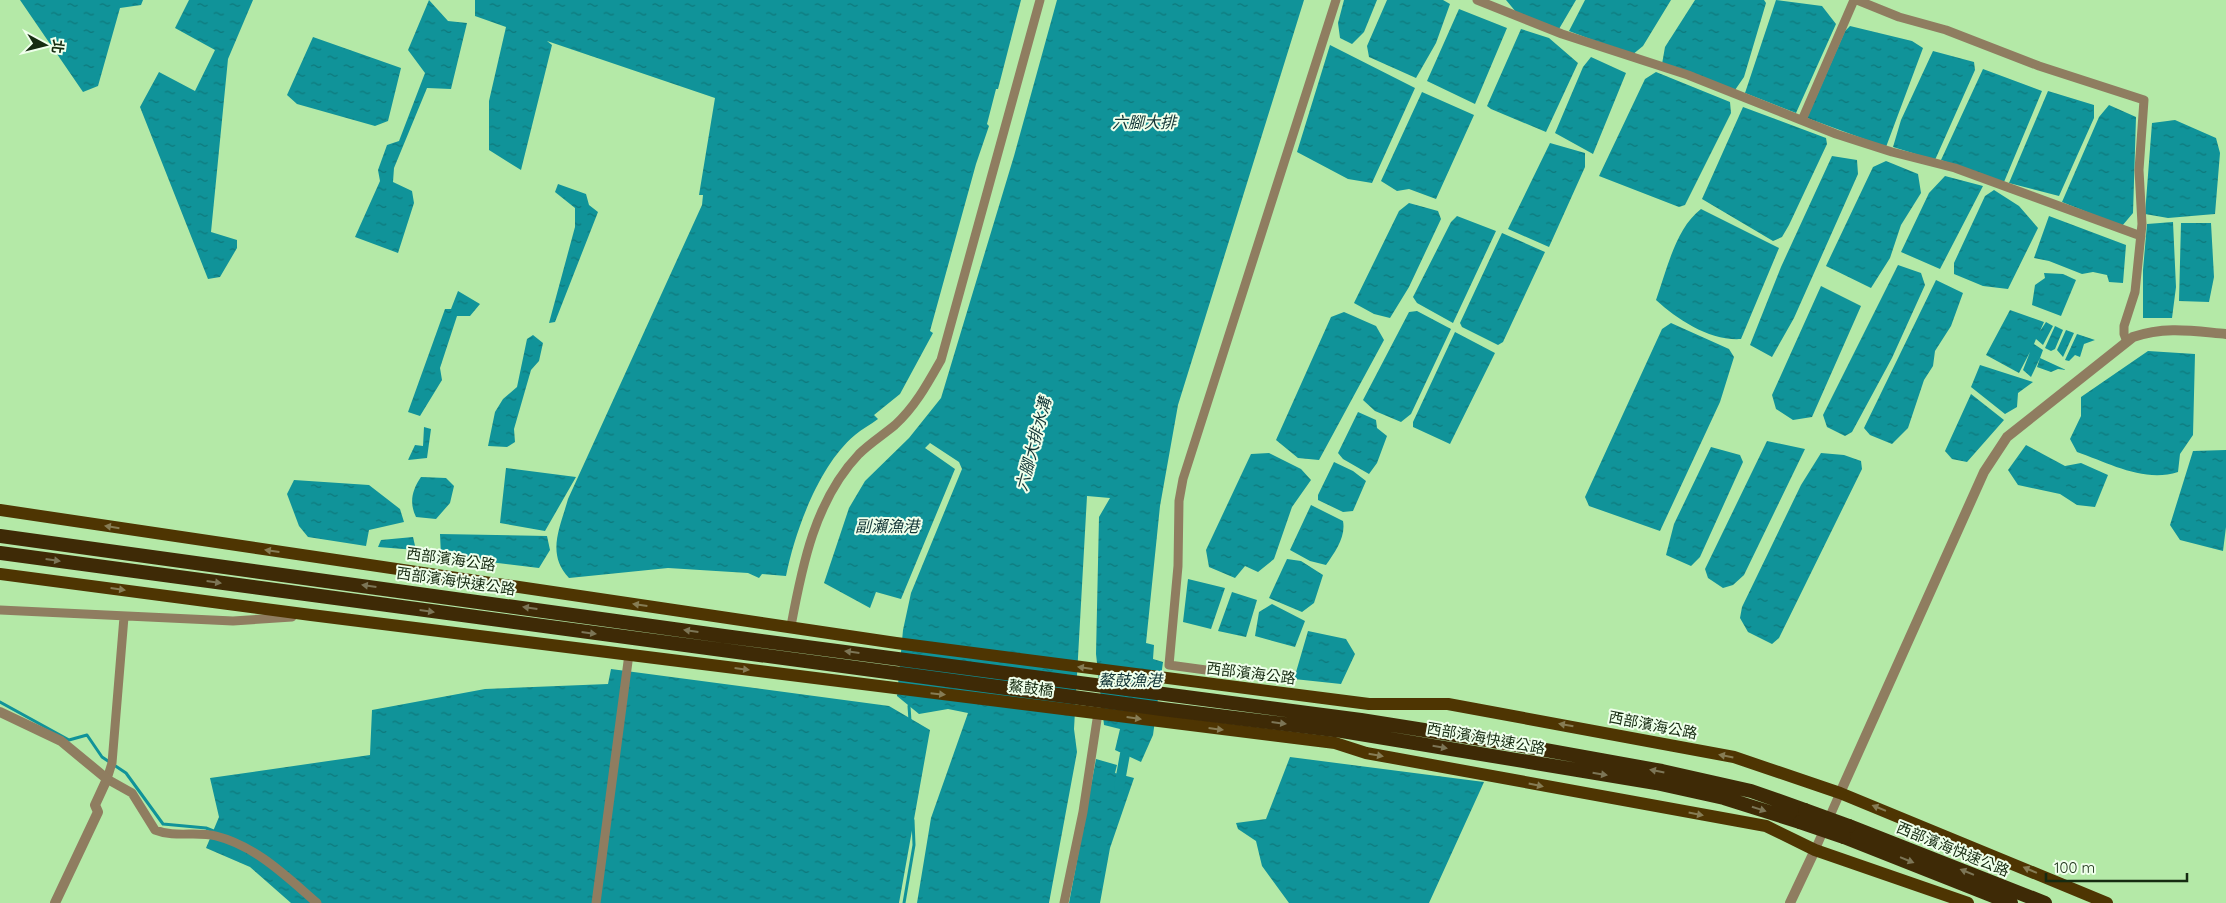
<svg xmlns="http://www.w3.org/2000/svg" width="2226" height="903" font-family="Quicksand,'Noto Sans TC',sans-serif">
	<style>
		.water { fill: url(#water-ripples) }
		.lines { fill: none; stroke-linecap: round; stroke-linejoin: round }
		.stream { stroke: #109399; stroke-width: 3 }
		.canal { stroke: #109399; stroke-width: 10 }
		.minor { stroke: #8f7d60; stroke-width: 9 }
		.tertiary { stroke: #8f7d60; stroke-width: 10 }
		.primary { stroke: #4e3502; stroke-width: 12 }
		.trunk { stroke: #3e2a06; stroke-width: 14 }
		.trunk-bridge { stroke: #3e2a06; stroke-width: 14 }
		.oneway { fill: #867c54 }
		.oneway2 { fill: #7c7556 }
		.labels { text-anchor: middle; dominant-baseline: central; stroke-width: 4; stroke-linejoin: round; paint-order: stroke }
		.street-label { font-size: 15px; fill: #162b11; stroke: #efffeb }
		.water-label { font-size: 16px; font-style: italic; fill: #123536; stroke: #efffeb }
	</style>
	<defs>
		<pattern id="water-ripples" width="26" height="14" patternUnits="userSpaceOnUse" patternTransform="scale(1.25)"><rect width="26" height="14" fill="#109399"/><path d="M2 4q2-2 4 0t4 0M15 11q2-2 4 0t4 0" fill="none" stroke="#0e787b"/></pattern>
	</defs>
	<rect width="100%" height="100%" fill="#b4e9a7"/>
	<path class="water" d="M20,0h123l-2,5 -21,3 -22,78 -15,6z
		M189,0h64l-25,59 -17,173 26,8v8l-17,29 -12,2 -68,-172 19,-35 36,19 20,-41 -40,-22z
		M429,0l19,21 19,2 -16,66 -24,-1 -33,80 -1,14 19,9 2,12 -16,50 -43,-16 25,-56 -2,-11 9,-25 12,-4 26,-68 -17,-23z
		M475,0h546l-23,89h-2l-9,35 2,2 -13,38 -46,167 3,2 -33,61 -26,21 4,4c-8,6 -16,10 -23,16 -36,30 -60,96 -69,141l-24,-2 -3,4 -11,-5 -80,-5 -99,10c-23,-24 -9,-50 -1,-79l134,-294 1,-10h-4l16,-97 -168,-57 5,4 -31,125 -32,-20v-49l17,-74 -31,-11z
		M1057,0h247l-126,405 -18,101 -14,137 8,2 -1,14 10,3 -10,73 -12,27 -26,-12 5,-21 -16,-4 -8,-71 3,-137 11,-19 -23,-2 -13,233 3,23 -28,151h-132l14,-85 37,-105 -20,-4 -29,5 -22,-18 6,-66 8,-37 51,-124 -3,-7 -29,-19 -5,5 30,21 -54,130 -25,-7 -6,16 -46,-25 25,-75 16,-27 44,-43 32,-40 73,-242z
		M1344,0h33l-13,32 -12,12 -12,-6 -2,-15z
		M1387,0h56l7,4 -14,39 -20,35 -47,-21 -2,-11z
		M1506,0h70l-17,29 -43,-17z
		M1585,0h86l-28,46 -11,9 -63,-24z
		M1695,0h69l2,3 -22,74 -9,13 -73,-26 3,-17z
		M1776,0l46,6 14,18 -40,89 -51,-20z
		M1459,9l48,19 -32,76 -48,-23z
		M1850,26l62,15 11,7 -37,99 -79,-29 38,-87z
		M1521,29l28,9 29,25 -32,69 -55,-23 -4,-3z
		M313,37l88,31 -13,53 -13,5 -78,-22 -10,-9z
		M1330,45l85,43 -43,95 -24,-4 -51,-27z
		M1933,51l41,11 1,8 -40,90 -42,-13 8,-27z
		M1591,57l35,16 -33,81 -38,-21 28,-66z
		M1983,69l59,22 -38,91 -63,-22z
		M1656,72l74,30 1,11 -46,92 -6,2 -80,-31 46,-97z
		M2048,91l46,14v13l-35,78 -50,-13z
		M1422,92l52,23 -38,84 -27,-10 -12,2 -16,-10z
		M2109,105l27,12 -3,96 -11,13 -60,-24 37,-85z
		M1743,107l83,31 1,6 -38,81 -7,12 -9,4 -71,-42z
		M2175,120l41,18 4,15 -5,61 -47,4 -23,-4 7,-91z
		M1550,143l35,10v14l-36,80 -41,-18z
		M1832,156l25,4 1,14 -64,144 -22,39 -22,-12 31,-78z
		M1886,161l32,13 3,19 -20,32 -11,33 -19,30 -45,-22 47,-99z
		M1945,176l38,10 -43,83 -39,-17 28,-59z
		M558,184l28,10 3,11 9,7 -43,110 -6,1 26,-96v-19l-20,-16z
		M1994,190l25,16 19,22 -30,61 -25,-3 -29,-12v-11l31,-67z
		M1409,203l29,8 3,8 -32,68 -19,31 -16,-4 -20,-11 45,-92z
		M1701,209l78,39 -38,91c-31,2 -63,-19 -85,-39 11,-30 19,-71 45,-91z
		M1457,216l39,15 -43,92 -36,-20 -4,-6 38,-75z
		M2049,216l77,29 -3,38 -14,-1 -2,-7 -14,-3 -11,2 -33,-13 -15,-3z
		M2173,222l3,65 -4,31h-29v-48l4,-46z
		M2181,223h30l3,54 -5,25 -30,-1z
		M1502,233l43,19 -42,90 -5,3 -36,-18 -2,-4z
		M1898,265l23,8 4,12 -33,73 -40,74 -7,4 -18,-9 -4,-12z
		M2044,273l19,1 13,6 -15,36 -29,-11 3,-20 10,-7z
		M1936,280l27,13 -12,33 -16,25 -2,15 -9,14 -16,48 -16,16 -22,-9 -6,-7z
		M1821,286l40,20 -49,111 -19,3 -17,-11 -4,-14z
		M458,291l22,13 -10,12h-13l-17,52 2,12 -22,36 -12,-4 37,-103h6z
		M2010,310l34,12 -4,9 6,-9 7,4 -10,19 -7,-6 -2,5 9,6 -3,8 26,12 -8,-1 -7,3 -14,-5 3,-9 -9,19 -8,-7 7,-18 -11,21 -33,-18z
		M1417,311l34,18 -40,85 -10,8 -26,-11 -12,-11 46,-88z
		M1344,312l32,14 8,14 -65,120 -21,-2 -22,-18 55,-123z
		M1671,323l58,26 5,8 -14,45 -60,129 -71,-25 -4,-9 77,-168z
		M2055,326l8,4 -8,19 -4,2 -6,-3z
		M2066,330l8,3 -11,24 -6,-7z
		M1455,332l40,21 -45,91 -37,-17v-5z
		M2077,334l18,6 -11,4 -4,13 -5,-2 -6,6 -4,-1z
		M533,335l10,8 -4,18 -8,9 -17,59 1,13 -8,5 -19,-1 7,-34 8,-13 14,-12 10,-48z
		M2148,351l47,3 -2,81 -13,19 -2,18c-34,11 -69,-9 -101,-20l-7,-13 11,-23v-19z
		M1980,365l53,17 -15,11 -1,14 -12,7 -34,-27z
		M1971,394l33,26 -37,42 -15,-3 -7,-8z
		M1358,412l18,8 1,8 10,8 -10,27 -8,11 -26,-15 -5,-6z
		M424,427l7,2 -4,29 -19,2 7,-15 8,1z
		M1767,441l38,8 -61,126 -11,10 -10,3 -15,-10 -3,-9z
		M2026,445l39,21 16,-3 27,12 -13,32 -18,-2 -17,-11 -42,-9 -10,-15z
		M1711,447l29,8 3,7 -43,95 -9,9 -25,-11 8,-31z
		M2226,450v77l-3,24 -43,-11 -10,-15 23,-74z
		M1269,453l32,16 10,11 -19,27 -18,52 -16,13 -13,-6 -10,12 -26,-11 -3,-17 45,-96z
		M1821,453l23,2 17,6 1,8 -83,169 -7,6 -24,-12 -8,-14 2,-11 59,-122z
		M1334,462l19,9 13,10 -13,30 -10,1 -25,-12v-5z
		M506,468l70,9 -31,54 -45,-8z
		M421,477l25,1 8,8 -4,17 -14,16 -20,-2c-7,-14 -4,-27 5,-40z
		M294,480l75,5 31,24 4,13 -35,8 -3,16 -58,-9 -9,-11 -12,-32z
		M1311,505l32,16c3,16 -8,31 -17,44l-16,-4 -20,-11z
		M440,534l107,2 3,14 -11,18 -98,-12z
		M413,537l3,13 -38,-3 3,-7z
		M1287,559l14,2 22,14 -9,28 -12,9 -33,-14z
		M1188,579l37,9 -14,41 -28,-7z
		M1232,592l25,8 -11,37 -28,-6z
		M1272,604l33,17 -10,26 -40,-11 4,-24z
		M1308,631l38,8 9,15 -14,30 -47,-5z
		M611,669l278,37 41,24 -31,173h-608l-41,-36 -44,-19 13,-31 -9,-39 160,-23 2,-45 113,-21 123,-5z
		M1290,757l194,25 -55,121h-140l-27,-37 -6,-25 -18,-12 -2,-6 30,-4z
		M1096,759l21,6 -2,8 19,5 -24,70 -10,55h-31z"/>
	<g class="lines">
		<path class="stream" d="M0,702l69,38 18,-5 15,22 24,16 37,51 43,4 10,4
			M909,706l1,15
			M904,903l10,-58 -1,-25"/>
		<path class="canal" d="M1119,787l6,-33"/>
		<path class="minor" d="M1477,0l85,34 126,41 148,59 56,18 63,16 186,68
			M1857,0l42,17 47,13 93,36 105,34 -5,70 3,54 -7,68 -11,34v8l3,8
			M1802,120l52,-120
			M0,610l233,11 59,-4
			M124,617l-12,146 -5,16 25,14 23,37c20,8 41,1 61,6 40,10 71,41 101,67
			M791,626c11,-60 24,-126 68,-172 11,-11 24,-19 36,-29 20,-18 33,-42 46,-65l99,-360
			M1206,670l-37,-5 9,-99 1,-65 4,-22 153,-479
			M1815,850l25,-57
			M596,903l33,-249
			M1064,903l19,-91 15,-99"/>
		<path class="tertiary" d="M0,712l61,29 46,38 -12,26 3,7 -43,91
			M1840,793l144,-321 23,-35 126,-100c33,-11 59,-6 93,-3
			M1790,903l25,-53"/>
		<path class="primary" d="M0,510l896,133 473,61h79l286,53 106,36 267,110
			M0,574l311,41 1024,128 31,10 400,73 49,24 153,53"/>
		<path class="trunk" d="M0,536l724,100 637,84 151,24 150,27 89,20 54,19
			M0,553l1162,156 180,22 314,52 68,15 76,24
			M1849,826l196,77
			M1844,837l167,66"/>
		<path class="trunk-bridge" d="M1805,810l44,16
			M1800,822l44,15"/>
	</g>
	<defs><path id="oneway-solid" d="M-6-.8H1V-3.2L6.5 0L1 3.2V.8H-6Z" transform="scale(1.25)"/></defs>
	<g class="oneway">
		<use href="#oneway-solid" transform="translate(112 527) rotate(-171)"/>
		<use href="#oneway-solid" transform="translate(272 551) rotate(-172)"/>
		<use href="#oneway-solid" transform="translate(118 589) rotate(8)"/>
		<use href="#oneway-solid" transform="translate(640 605) rotate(-172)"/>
		<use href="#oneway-solid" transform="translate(1085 668) rotate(-172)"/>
		<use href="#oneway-solid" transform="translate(742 669) rotate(7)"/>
		<use href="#oneway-solid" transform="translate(938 694) rotate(6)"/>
		<use href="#oneway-solid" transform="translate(1134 718) rotate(8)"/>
		<use href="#oneway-solid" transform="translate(1566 725) rotate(-170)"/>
		<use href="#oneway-solid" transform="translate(1216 729) rotate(7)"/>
		<use href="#oneway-solid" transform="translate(1376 755) rotate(10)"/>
		<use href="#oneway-solid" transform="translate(1726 756) rotate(-169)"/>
		<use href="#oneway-solid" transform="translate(1536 785) rotate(12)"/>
		<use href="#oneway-solid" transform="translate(1879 808) rotate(-158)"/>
		<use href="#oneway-solid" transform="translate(1696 814) rotate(11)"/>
		<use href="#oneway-solid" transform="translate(2030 870) rotate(-157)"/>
	</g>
	<g class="oneway2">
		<use href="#oneway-solid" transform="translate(53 560) rotate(8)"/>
		<use href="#oneway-solid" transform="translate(214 582) rotate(8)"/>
		<use href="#oneway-solid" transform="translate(369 586) rotate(-172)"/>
		<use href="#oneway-solid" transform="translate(530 608) rotate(-172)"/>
		<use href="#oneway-solid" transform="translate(427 611) rotate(8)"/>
		<use href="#oneway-solid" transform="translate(691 631) rotate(-172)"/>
		<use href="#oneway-solid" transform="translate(589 633) rotate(7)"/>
		<use href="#oneway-solid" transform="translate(852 652) rotate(-173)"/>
		<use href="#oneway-solid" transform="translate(1279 723) rotate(7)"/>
		<use href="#oneway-solid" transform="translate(1440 747) rotate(10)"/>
		<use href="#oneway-solid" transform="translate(1657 771) rotate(-169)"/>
		<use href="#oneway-solid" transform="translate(1600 774) rotate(9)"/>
		<use href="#oneway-solid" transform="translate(1759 809) rotate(18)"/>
		<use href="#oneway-solid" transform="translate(1907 860) rotate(22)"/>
		<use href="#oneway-solid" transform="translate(1967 872) rotate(-158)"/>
	</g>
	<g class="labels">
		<g class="street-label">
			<text transform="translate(451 559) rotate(8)">西部濱海公路</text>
			<text transform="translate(456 581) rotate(8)">西部濱海快速公路</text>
			<text transform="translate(1251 673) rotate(7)">西部濱海公路</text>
			<text transform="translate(1031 688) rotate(7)">鰲鼓橋</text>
			<text transform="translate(1653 725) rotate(11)">西部濱海公路</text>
			<text transform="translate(1486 738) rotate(10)">西部濱海快速公路</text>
			<text transform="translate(1953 849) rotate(22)">西部濱海快速公路</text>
		</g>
		<g class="water-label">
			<text x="1144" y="122">六腳大排</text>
			<text transform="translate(1033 444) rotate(-75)">六腳大排水溝</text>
			<text x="887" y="526">副瀨漁港</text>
			<text x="1130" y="680">鰲鼓漁港</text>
		</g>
	</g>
	<g transform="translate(45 45) rotate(97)" stroke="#efffeb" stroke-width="4" paint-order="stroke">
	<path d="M0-4L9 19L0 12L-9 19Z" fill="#162b11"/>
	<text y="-8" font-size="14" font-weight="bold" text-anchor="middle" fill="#162b11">北</text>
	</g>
	<path d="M2046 873v8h141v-8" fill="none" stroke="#162b11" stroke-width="2.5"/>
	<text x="2054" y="873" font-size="15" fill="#162b11" stroke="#efffeb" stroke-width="4" paint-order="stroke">100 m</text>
</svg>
